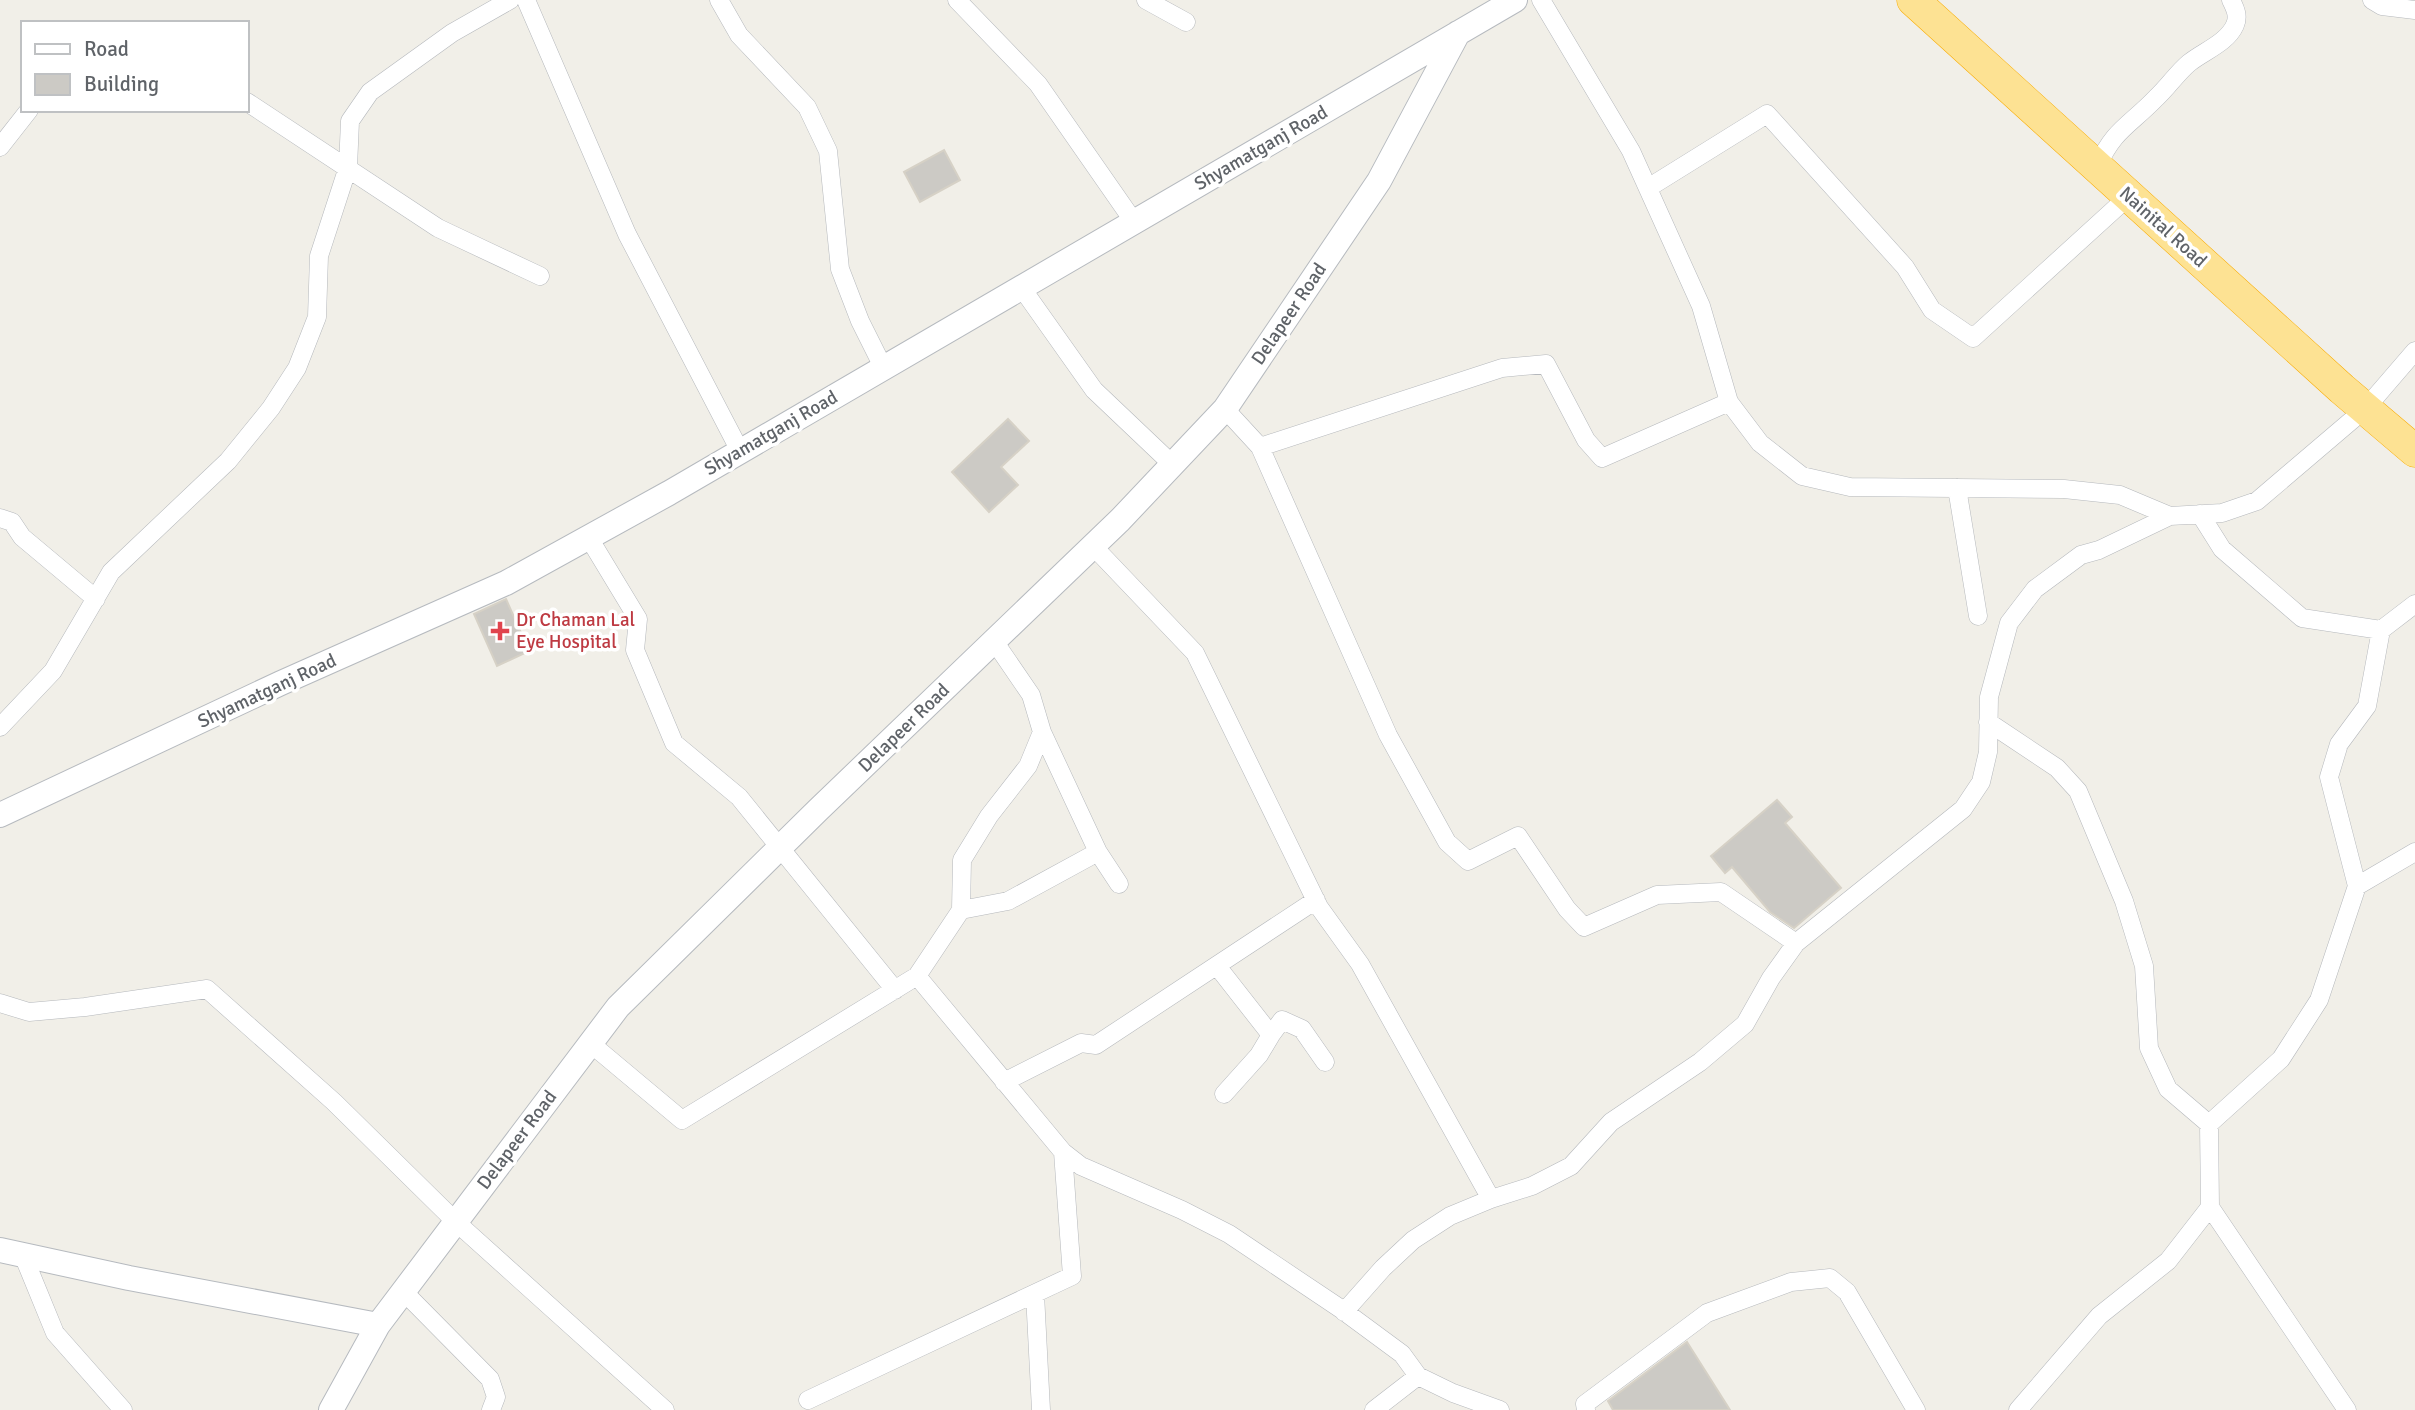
<svg xmlns="http://www.w3.org/2000/svg" width="2415" height="1410" font-family="Signika,sans-serif">
	<style>
		.building { fill: #cccac5; stroke: #d6d1c6; stroke-width: 2 }
		.lines { fill: none; stroke-linecap: round; stroke-linejoin: round }
		.street-casing { stroke: #b5b8bc; stroke-width: 19 }
		.secondary-casing { stroke: #b6babf; stroke-width: 26 }
		.highway-casing { stroke: #f9ab00; stroke-width: 33 }
		.street { stroke: #fff; stroke-width: 18 }
		.secondary { stroke: #fff; stroke-width: 24 }
		.highway { stroke: #fde293; stroke-width: 32 }
		.health-dot { fill: #e0444e; stroke: #fff; stroke-width: 2.5 }
		.labels { text-anchor: middle; dominant-baseline: central; stroke-width: 7; stroke-linejoin: round; paint-order: stroke }
		.street-label { font-size: 19px; fill: #5f6368; stroke: #fff }
		.health-label { font-size: 19px; fill: #be3a42; stroke: #fff; text-anchor: start }
	</style>
	<rect width="100%" height="100%" fill="#f1efe8"/>
	<path class="building" d="M944,150l16,30 -40,22 -16,-30z
		M1008,419l21,22 -28,26 17,18 -29,27 -37,-40z
		M506,599l23,52 -32,15 -23,-52z
		M1777,800l15,17 -7,6 56,65 -47,40 -24,-16 -38,-45 -7,6 -14,-17z
		M1687,1342l43,68h-117l-5,-9z"/>
	<g class="lines">
		<defs>
			<path id="street" d="M526,0l101,234 113,217
				M719,0l20,35 68,72 21,44 12,118 20,52 23,46
				M957,0l81,84 96,138
				M1146,0l40,22
				M1541,0l90,151 70,155 28,96 31,41 42,33 48,11 214,2 56,6 50,21
				M2372,0l10,6 33,4
				M247,102l191,126 102,48
				M0,147l29,-37
				M2097,167c17,-38 32,-41 59,-69 12,-11 21,-25 33,-35 15,-12 38,-20 46,-38 4,-9 0,-17 -4,-25
				M1648,188l119,-74 138,153 27,43 41,28 156,-142
				M1021,287l73,103 79,75
				M1225,409l35,38 128,288 59,107 21,19 50,-25 49,73 17,18 73,-32 64,-3 75,51
				M1260,447l242,-79 44,-4 40,76 16,18 127,-56
				M1957,488l21,128
				M2200,514l22,35 80,69 79,12
				M0,518l12,4 10,15 74,62
				M589,538l49,81 -3,31 39,93 65,54 156,193
				M1093,546l102,107 124,254 41,57 131,235
				M994,641l37,54 11,37 -14,34 -39,50 -27,44 -1,50 47,-9 90,-49
				M1988,722l69,46 21,23 46,110 20,65 5,82 19,41 41,35
				M0,727l53,-56 58,-99 117,-111 43,-53 26,-40 20,-51 2,-61 29,-89 2,-46 20,-29 82,-59 58,-33
				M1042,732l56,120 21,32
				M2357,886l58,-34
				M1217,966l54,69 -12,20 -35,39
				M917,976l146,176 18,14 101,44 47,24 112,75 61,45 16,22 35,17 47,17
				M0,1003l29,9 56,-5 122,-18 127,113 122,120 209,188
				M1271,1035l11,-15 20,9 23,33
				M590,1043l92,77 235,-144 44,-66
				M1004,1082l77,-39 15,2 220,-145
				M23,1255l32,78 68,77
				M403,1291l87,88 6,18 -5,13
				M1035,1294l6,116
				M1344,1312l39,-44 30,-28 37,-24 41,-17 41,-13 39,-20 40,-44 89,-60 45,-38 26,-46 25,-35 167,-134 18,-27 7,-30 1,-55 20,-74 26,-34 46,-34 18,-5 71,-34 52,-3 35,-12 108,-92 50,-58
				M808,1400l264,-124 -9,-124
				M1374,1410l44,-34
				M1586,1410l-1,-6 122,-91 84,-31 39,-4 17,14 69,118
				M2018,1410l81,-94 69,-55 42,-54
				M2347,1410l-137,-203 -1,-83 72,-65 38,-59 38,-114 -28,-109 10,-33 28,-38 14,-76 34,-26"/>
			<path id="secondary" d="M0,815l281,-132 225,-100 163,-90 846,-493
				M0,1250l129,28 249,47
				M331,1410l47,-85 240,-318 200,-197 302,-290 105,-111 154,-228 79,-148"/>
			<path id="highway" d="M1913,0l429,389 73,62"/>
		</defs>
		<use href="#street" class="street-casing"/>
		<use href="#secondary" class="secondary-casing"/>
		<use href="#highway" class="highway-casing"/>
		<use href="#street" class="street"/>
		<use href="#secondary" class="secondary"/>
		<use href="#highway" class="highway"/>
	</g>
	<path class="health-dot" d="M496.5 620.5h7v7h7v7h-7v7h-7v-7h-7v-7h7z"/>
	<g class="labels">
		<g class="street-label">
			<text transform="translate(1261 148) rotate(-30)">Shyamatganj Road</text>
			<text transform="translate(2163 227) rotate(42)">Nainital Road</text>
			<text transform="translate(1289 314) rotate(-56)">Delapeer Road</text>
			<text transform="translate(771 433) rotate(-30)">Shyamatganj Road</text>
			<text transform="translate(267 691) rotate(-25)">Shyamatganj Road</text>
			<text transform="translate(904 728) rotate(-44)">Delapeer Road</text>
			<text transform="translate(517 1140) rotate(-53)">Delapeer Road</text>
		</g>
		<g class="health-label">
			<text x="516" y="620">Dr Chaman Lal<tspan x="516" dy="22">Eye Hospital</tspan></text>
		</g>
	</g>
	<rect x="21" y="21" width="228" height="91" fill="#ffffff" stroke="#bfc1c3" stroke-width="2"/>
	<rect x="35" y="44" width="35" height="10" fill="#ffffff" stroke="#bfc1c3" stroke-width="2"/>
	<text x="84" y="56" font-size="21" fill="#5f6368">Road</text>
	<rect x="35" y="74" width="35" height="21" fill="#cccac5" stroke="#bfc1c3" stroke-width="2"/>
	<text x="84" y="91" font-size="21" fill="#5f6368">Building</text>
</svg>
